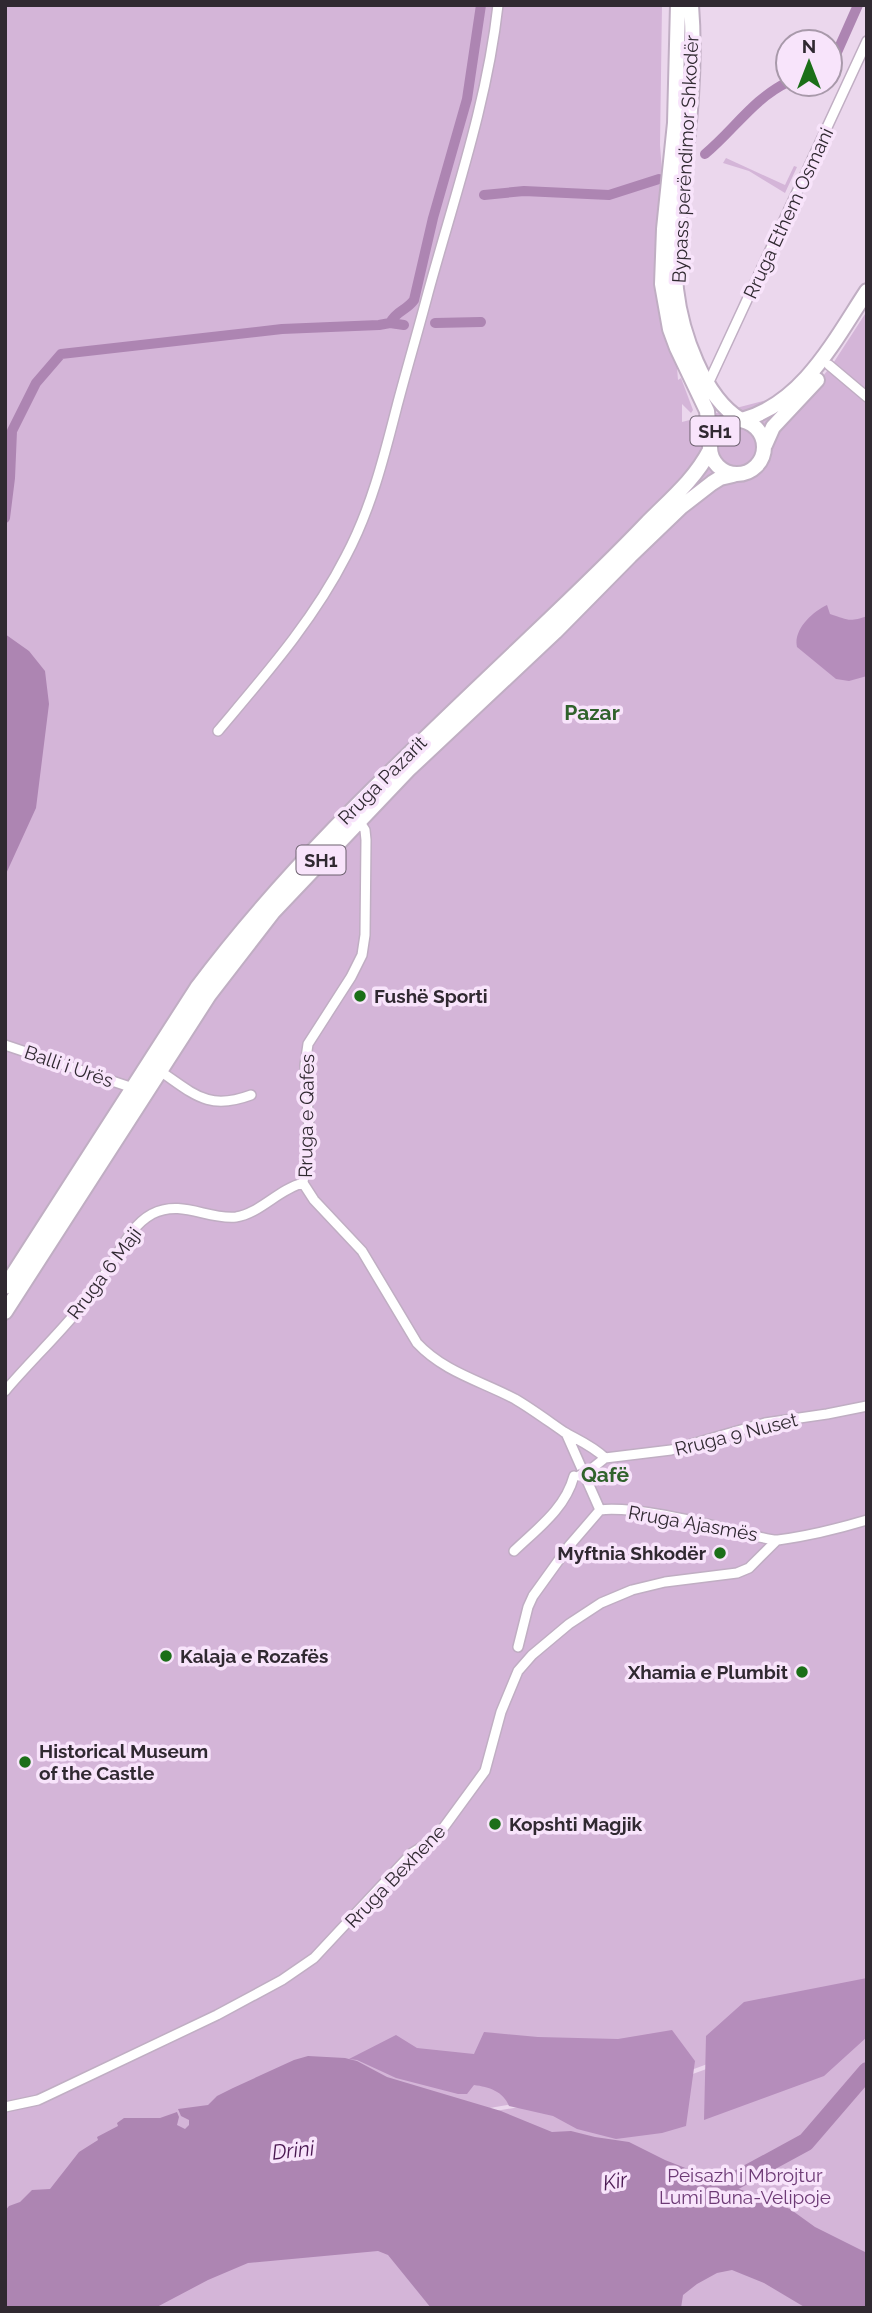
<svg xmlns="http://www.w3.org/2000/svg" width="872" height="2313" font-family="Raleway,sans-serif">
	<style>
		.green { fill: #d4b5d8 }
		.forest { fill: #b58dbb }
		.water { fill: #ad85b2 }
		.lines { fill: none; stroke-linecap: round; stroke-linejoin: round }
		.canal { stroke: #ad85b2; stroke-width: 10 }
		.river { stroke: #ad85b2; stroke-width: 18 }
		.minor-casing { stroke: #c0aec3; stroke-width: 12 }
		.primary-casing { stroke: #c0aec3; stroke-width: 18 }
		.trunk-casing { stroke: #c0aec3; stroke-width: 18 }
		.minor { stroke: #fff; stroke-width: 9 }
		.primary { stroke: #fff; stroke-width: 14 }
		.trunk { stroke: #fff; stroke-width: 14 }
		.minor-bridge-casing { stroke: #c0aec3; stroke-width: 12; stroke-linecap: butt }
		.minor-bridge { stroke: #fff; stroke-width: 9 }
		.poi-dot { fill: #1b6f18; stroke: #f8e4fb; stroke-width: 2.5 }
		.labels { text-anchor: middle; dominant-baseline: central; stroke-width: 7; stroke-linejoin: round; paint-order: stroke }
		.shield { fill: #f8e4fb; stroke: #6c616e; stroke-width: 2 }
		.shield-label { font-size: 18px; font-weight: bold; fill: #302931 }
		.street-label { font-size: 19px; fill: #302931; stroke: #f8e4fb }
		.poi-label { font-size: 19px; font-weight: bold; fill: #302931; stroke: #f8e4fb; text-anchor: start }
		.park-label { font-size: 19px; fill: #6d3a75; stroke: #f8e4fb }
		.neighbourhood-label { font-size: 21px; font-weight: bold; fill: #30622c; stroke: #f8e4fb }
		.water-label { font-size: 21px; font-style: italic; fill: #4b1952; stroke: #f8e4fb }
	</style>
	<rect width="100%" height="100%" fill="#ebd7ed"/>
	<path class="green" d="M5,5h657l-2,140 18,235 3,-2 12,32 -2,3 -9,-9v18l131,-34 19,-23 35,-54v1694l-192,71 -301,52 -369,131z
		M726,158l59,27 9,-19 3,1 -12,26 -36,-22 -26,-8z
		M867,2011v297h-862l183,-144 488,-84z"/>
	<path class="forest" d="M827,605l3,9c17,5 18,9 37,2v60l-18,5 -13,-2 -39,-32c-4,-17 15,-35 30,-42z
		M867,1978v59l-43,39 -120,44 2,-84 38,-34z
		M672,2030l23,31 -9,65 -24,7 -46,6 -39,-10 -24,-13 -44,-10c-6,-15 -20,-19 -35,-21l-7,9h-9l-62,-16 -39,-18 -8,-1 47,-24 21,13 57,6 10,-22 54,5 80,2z"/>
	<path class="water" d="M5,634l24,17 16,20 4,33 -13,104 -31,68z
		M308,2056l37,2 12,3 30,16 114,34 51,21 19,-1 24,6 34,5 36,18 125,49 25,18 52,26v55h-61l-42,-25 -32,-13 -15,3 -20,11 -14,11 -2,13h-250l-43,-53 -10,-4 -130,12 -40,17 -53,28h-150v-97l4,-5 11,-4 12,-12 18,-1 29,-37 19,-12 -1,-3 21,-11 -1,-3 7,-5h36l17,-6 2,5 -2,8 8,4 4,-4v-5l-8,-4 -3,-7 30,-4 9,-9 16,-8 61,-28z"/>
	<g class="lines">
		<path class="canal" d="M830,68l28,-63
			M705,154c28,-23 49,-56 83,-72
			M484,195l40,-4 85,4 50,-16
			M390,323l14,2
			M435,323l46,-1
			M5,518l5,-40 2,-47 24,-48 25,-29 221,-25 97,-4 11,-2c7,-13 16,-12 24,-23l19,-82 34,-119 14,-94"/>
		<path class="river" d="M705,2189l22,-4 79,-43 61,-71"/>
		<defs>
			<path id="minor" d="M829,365l38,32
				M708,384l159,-343
				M218,731c47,-56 95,-110 128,-175 25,-47 38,-99 51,-150 10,-38 21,-75 31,-113 26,-95 59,-189 70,-288
				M359,821l6,9 1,10 -1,95 -3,20 -11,22 -43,67 -3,21 4,63 -6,55 11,17 48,51 55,92c27,29 64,38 98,56 17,10 33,22 49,33 14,8 29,14 41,26
				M5,1045l128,43
				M160,1071c34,23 48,40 91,24
				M5,1391c22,-26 47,-50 69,-76 11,-14 22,-28 32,-43 14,-20 24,-46 46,-58 30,-15 55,6 84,3 23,-3 43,-28 67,-34
				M566,1433l34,77
				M605,1458l66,-8 94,-27 62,-9 40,-8
				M590,1470l15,-12
				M600,1510c29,-4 97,11 127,19 8,2 45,12 51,11 31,-4 59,-11 89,-20
				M514,1551c24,-23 51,-42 60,-75
				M518,1647l10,-40 5,-11 36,-50 31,-36
				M5,2107l33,-7 17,-8 162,-77 65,-35 32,-22 98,-105 24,-15 49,-67 16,-59 17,-41 14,-16 37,-31 32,-21 31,-13 33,-8 72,-9 12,-5 27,-27"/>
			<path id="primary" d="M710 447a27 27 0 1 1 54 0a27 27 0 1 1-54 0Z
				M742,420c61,-17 92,-79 125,-129
				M765,445l8,-18 44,-47
				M5,1287l192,-299c97,-130 216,-238 333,-350 40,-38 80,-76 118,-116 23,-23 47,-43 62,-72
				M5,1312l204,-317 64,-83 135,-142 147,-138 75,-76 51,-49 31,-24 8,-5 13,-3"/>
			<path id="trunk" d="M678,5l-3,118 -11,106 -2,55 8,45 7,19 30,63 3,32
				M691,5c5,60 -2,123 -9,183 -3,33 -9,67 -6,101 5,43 27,108 65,131"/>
		</defs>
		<use href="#minor" class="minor-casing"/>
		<use href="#primary" class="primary-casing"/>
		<use href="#trunk" class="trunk-casing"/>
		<use href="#minor" class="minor"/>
		<use href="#primary" class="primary"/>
		<use href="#trunk" class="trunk"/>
		<defs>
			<path id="minor-bridge" d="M579,1476l11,-6"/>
		</defs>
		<use href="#minor-bridge" class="minor-bridge-casing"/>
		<use href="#minor-bridge" class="minor-bridge"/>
	</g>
	<g class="poi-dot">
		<circle cx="360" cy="996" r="7"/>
		<circle cx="720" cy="1553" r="7"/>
		<circle cx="166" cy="1656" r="7"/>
		<circle cx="802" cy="1672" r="7"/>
		<circle cx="25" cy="1762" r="7"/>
		<circle cx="495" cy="1824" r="7"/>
	</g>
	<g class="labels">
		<g class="shield">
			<rect x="690.5" y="416.5" width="49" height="29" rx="5"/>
			<rect x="296.5" y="845.5" width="49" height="29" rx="5"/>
		</g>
		<g class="shield-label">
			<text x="715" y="431">SH1</text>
			<text x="321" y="860">SH1</text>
		</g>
		<g class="street-label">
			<text transform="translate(685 159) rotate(-87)">Bypass perëndimor Shkodër</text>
			<text transform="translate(788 213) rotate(-65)">Rruga Ethem Osmani</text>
			<text transform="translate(382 780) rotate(-45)">Rruga Pazarit</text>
			<text transform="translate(69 1066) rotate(19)">Balli i Urës</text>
			<text transform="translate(306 1116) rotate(-89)">Rruga e Qafes</text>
			<text transform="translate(104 1273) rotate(-53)">Rruga 6 Maji</text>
			<text transform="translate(736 1434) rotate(-14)">Rruga 9 Nuset</text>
			<text transform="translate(693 1523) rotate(10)">Rruga Ajasmës</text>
			<text transform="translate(395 1876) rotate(-46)">Rruga Bexhene</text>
		</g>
		<g class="poi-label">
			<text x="374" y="996">Fushë Sporti</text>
			<text x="706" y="1553" text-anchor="end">Myftnia Shkodër</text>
			<text x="180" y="1656">Kalaja e Rozafës</text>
			<text x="788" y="1672" text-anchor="end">Xhamia e Plumbit</text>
			<text x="39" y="1751">Historical Museum<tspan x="39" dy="22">of the Castle</tspan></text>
			<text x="509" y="1824">Kopshti Magjik</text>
		</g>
		<g class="park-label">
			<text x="745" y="2175">Peisazh i Mbrojtur<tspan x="745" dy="22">Lumi Buna-Velipoje</tspan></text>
		</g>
		<g class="neighbourhood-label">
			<text x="592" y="712">Pazar</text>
			<text x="605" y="1474">Qafë</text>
		</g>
		<g class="water-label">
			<text transform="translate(293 2150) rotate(-6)">Drini</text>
			<text transform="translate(615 2181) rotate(-10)">Kir</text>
		</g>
	</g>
	<rect width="872" height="2313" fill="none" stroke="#302931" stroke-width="14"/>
	<g transform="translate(809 63)"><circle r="33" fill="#f8e4fb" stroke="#a899aa" stroke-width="2"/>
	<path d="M0-5L12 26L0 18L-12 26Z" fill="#1b6f18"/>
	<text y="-10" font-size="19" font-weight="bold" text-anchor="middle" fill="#302931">N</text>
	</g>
</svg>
